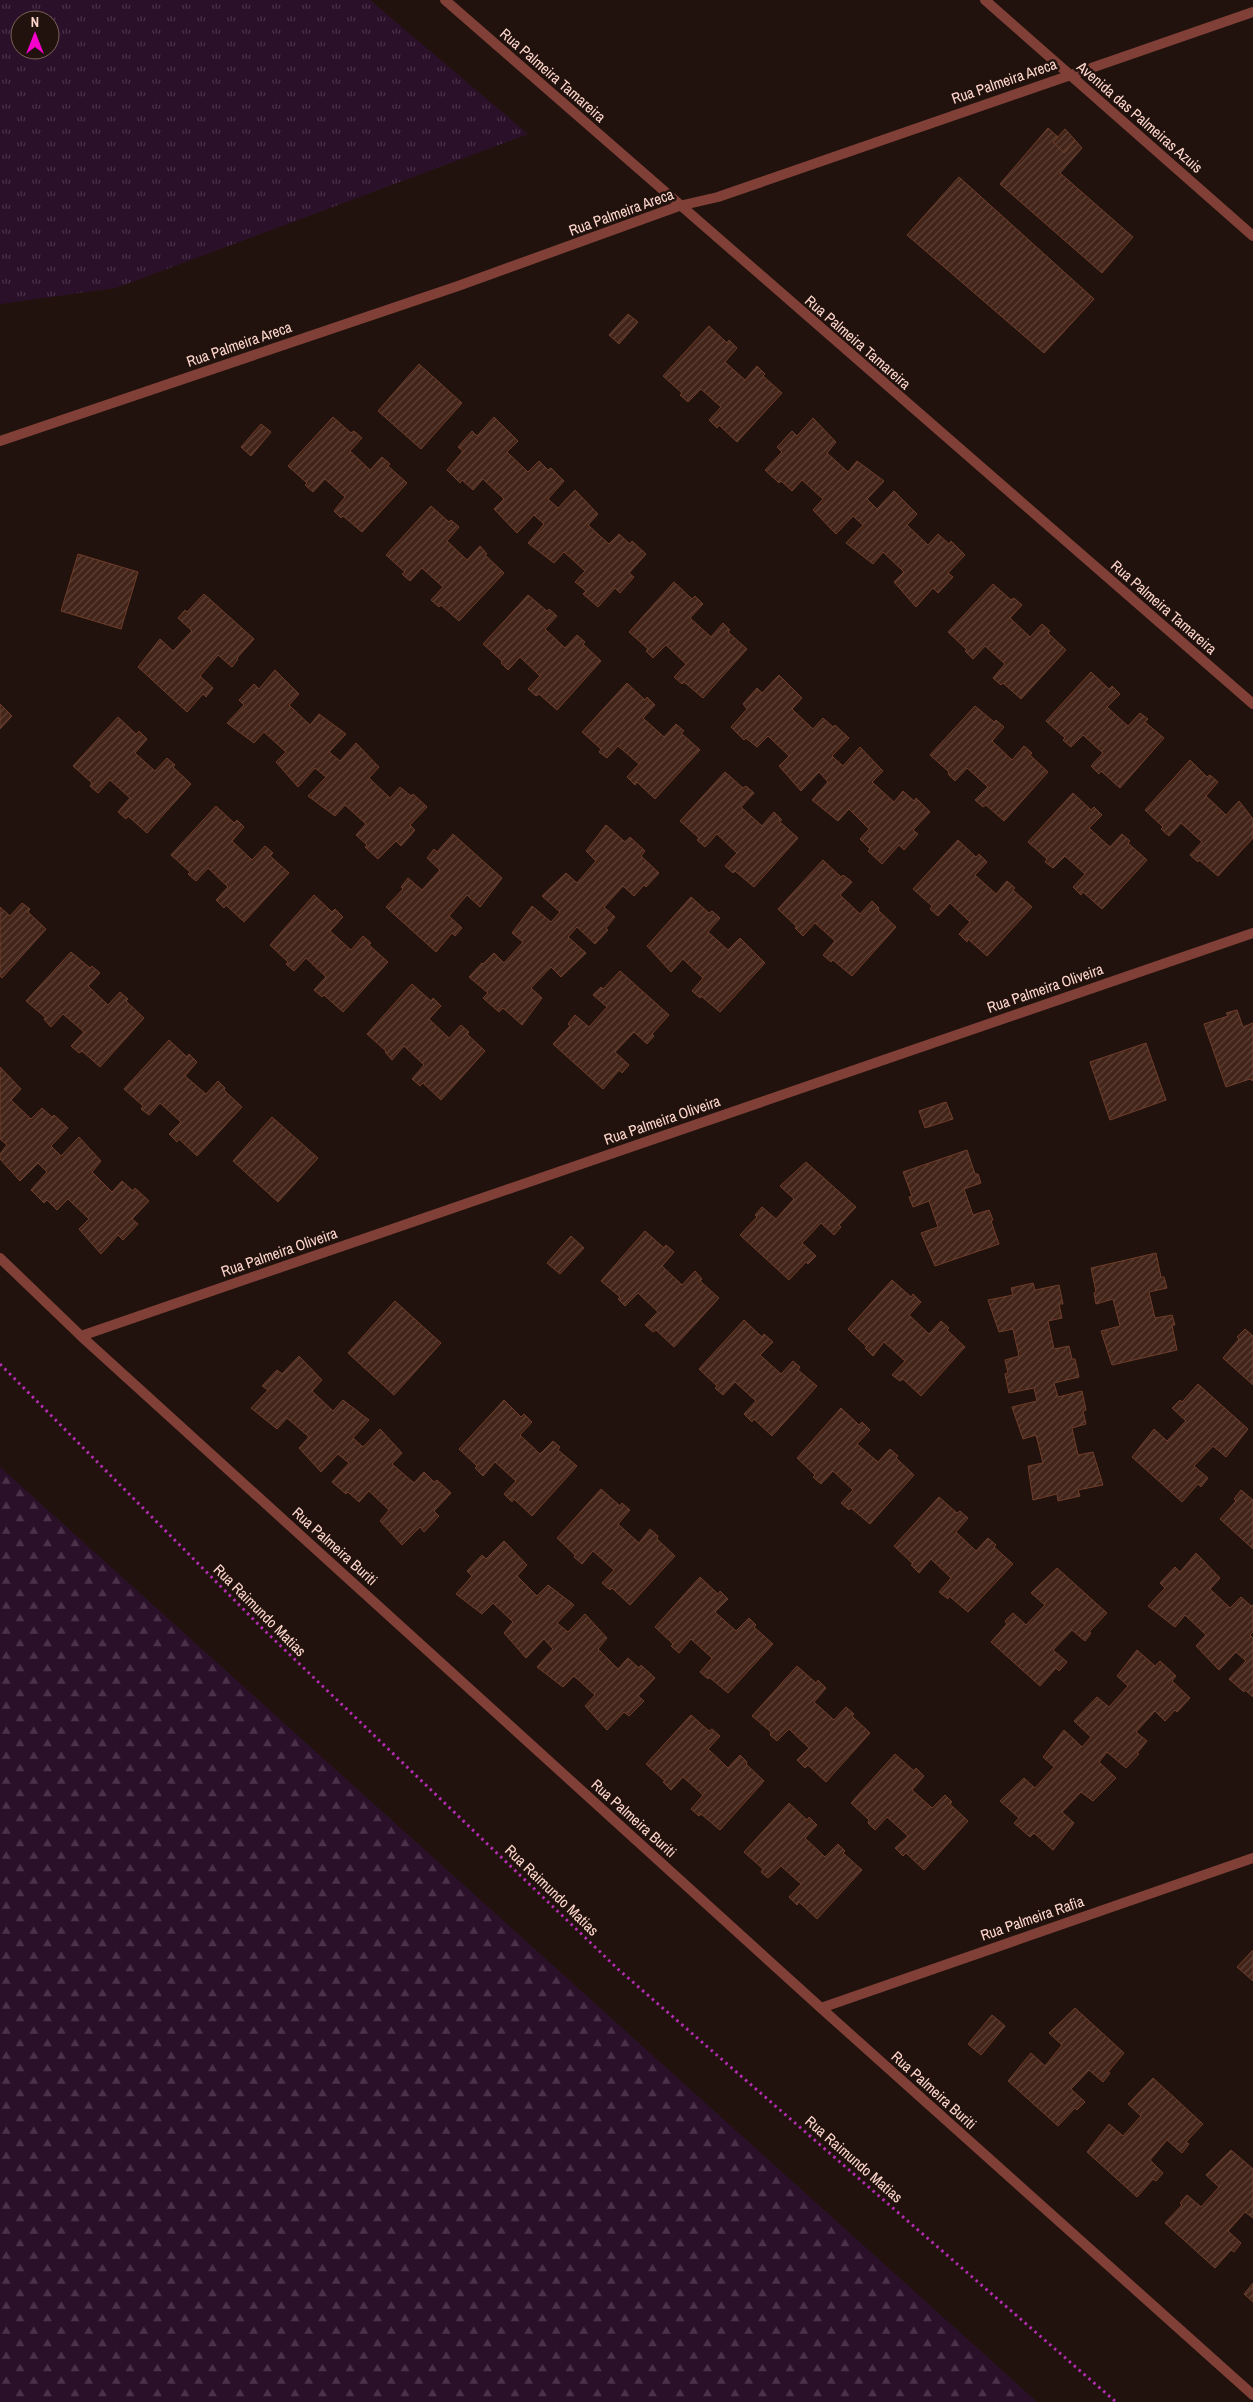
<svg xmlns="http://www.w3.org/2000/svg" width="1253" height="2402" font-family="'Archivo Narrow',sans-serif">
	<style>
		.grass { fill: url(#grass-tufts); fill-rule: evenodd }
		.forest { fill: url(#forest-firs) }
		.building { fill: url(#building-hatch); stroke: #6f3d2a }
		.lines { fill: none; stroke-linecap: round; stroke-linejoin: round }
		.path { stroke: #b42cb2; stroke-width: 3; stroke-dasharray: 2.5 4; stroke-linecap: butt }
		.minor { stroke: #814037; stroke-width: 10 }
		.labels { text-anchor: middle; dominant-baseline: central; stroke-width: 5; stroke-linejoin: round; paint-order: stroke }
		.street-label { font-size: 15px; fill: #ffd7cd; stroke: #21120d }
	</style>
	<defs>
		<pattern id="grass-tufts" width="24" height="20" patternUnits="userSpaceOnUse" patternTransform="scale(1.25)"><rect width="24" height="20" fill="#2b102a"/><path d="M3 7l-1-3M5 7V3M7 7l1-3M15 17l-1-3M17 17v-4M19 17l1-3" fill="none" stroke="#4b3248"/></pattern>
		<pattern id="forest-firs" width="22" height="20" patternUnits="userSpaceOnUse" patternTransform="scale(1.25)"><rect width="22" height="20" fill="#2b102a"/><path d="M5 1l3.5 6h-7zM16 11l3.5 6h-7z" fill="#4b3248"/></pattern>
		<pattern id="building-hatch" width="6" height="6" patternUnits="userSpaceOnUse" patternTransform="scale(1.25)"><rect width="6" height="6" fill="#432419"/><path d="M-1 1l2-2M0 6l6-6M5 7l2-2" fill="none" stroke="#5f4339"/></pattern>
	</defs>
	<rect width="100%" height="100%" fill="#21120d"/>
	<path class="grass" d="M0,0h370l158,134 -412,154 -116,16zM20,20h30v30h-30z"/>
	<path class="forest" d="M0,1467l1037,935h-1037z"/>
	<path class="building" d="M1048,128l10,9 -5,5 11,11 11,-13 7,8 -22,25 73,64 -31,36 -102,-89z
		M1065,129l10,11 -11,13 -11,-11z
		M959,177l135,122 -50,54 -137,-118z
		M628,314l10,8 -19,22 -10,-9z
		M709,326l18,17 2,-3 8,8 -12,14 20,18 12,-14 8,8 -2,2 19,17 -45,49 -18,-17 -2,3 -8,-8 12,-13 -20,-18 -13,13 -8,-7 2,-2 -19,-17z
		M419,364l43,39 -41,46 -43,-38z
		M333,417l18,16 3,-2 8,7 -12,13 20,19 12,-13 8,7 -2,2 19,17 -45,49 -19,-16 -2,2 -7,-7 11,-14 -20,-18 -12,13 -8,-7 2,-2 -19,-17z
		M494,417l24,24 -11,11 21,20 11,-11 9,9 3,-2 13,13 -16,18 10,9 17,-18 23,24 -10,11 21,19 10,-10 11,10 2,-3 14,13 -17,19 5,4 -14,16 -5,-5 -17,19 -15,-13 3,-3 -11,-9 10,-11 -21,-19 -10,11 -26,-20 16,-19 -10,-9 -17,18 -23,-24 10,-10 -21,-20 -10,11 -11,-10 -2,3 -13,-13 16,-19 -5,-4 14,-16 5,5z
		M813,418l23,24 -9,11 21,19 9,-11 27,20 -17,18 10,10 17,-18 23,23 -10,11 21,20 10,-11 11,10 2,-3 14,14 -17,18 5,4 -15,16 -5,-5 -17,19 -22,-25 10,-10 -21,-20 -10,12 -27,-21 17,-18 -10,-9 -17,18 -23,-24 10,-11 -21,-19 -10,11 -11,-10 -2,2 -14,-13 17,-18 -5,-5 15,-16 5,5z
		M261,424l10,8 -20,24 -10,-9z
		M431,506l18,16 2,-2 8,7 -12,14 20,19 13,-14 7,8 -2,1 19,18 -45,48 -18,-16 -2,2 -8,-7 12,-13 -21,-19 -12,13 -8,-7 3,-2 -19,-17z
		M78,554l60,18 -17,57 -60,-18z
		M674,582l18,17 3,-3 8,8 -13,14 21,19 12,-14 7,7 -2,2 19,17 -44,49 -19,-16 -2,2 -8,-7 12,-13 -20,-19 -13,13 -7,-7 2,-2 -19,-17z
		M993,584l18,16 3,-2 8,7 -12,13 20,19 12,-13 8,7 -2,2 18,17 -45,49 -18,-16 -2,2 -8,-7 12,-14 -20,-18 -12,13 -8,-8 2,-1 -19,-18z
		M204,594l50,45 -17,19 1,1 -6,8 -14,-12 -18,21 13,12 -7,9 -3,-3 -16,18 -49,-45 22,-28 13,12 19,-20 -14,-13 7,-8 2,2z
		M528,595l19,16 2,-2 8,7 -12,13 20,19 12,-13 8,7 -2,2 18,17 -44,49 -18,-16 -3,2 -8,-7 12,-13 -20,-19 -12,13 -7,-7 1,-2 -19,-17z
		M275,670l24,24 -10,11 21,20 9,-11 27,20 -17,18 11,9 16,-18 23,24 -10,11 21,20 10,-11 11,9 2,-2 14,13 -17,18 5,5 -14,16 -5,-5 -18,18 -13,-12 2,-2 -11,-10 10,-11 -21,-19 -10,11 -27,-20 18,-19 -11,-9 -17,19 -22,-25 10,-10 -22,-20 -10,11 -27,-20 17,-18 -5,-5 15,-16 5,5z
		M1091,672l18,17 3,-3 8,8 -13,13 21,19 12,-13 8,6 -3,3 19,16 -44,50 -19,-17 -2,3 -8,-8 12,-13 -20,-18 -12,12 -8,-7 2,-2 -19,-17z
		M779,675l23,23 -10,11 21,20 10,-11 10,9 2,-2 14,13 -17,18 11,10 17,-19 23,24 -11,11 22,20 9,-11 11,10 2,-3 14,14 -17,18 5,4 -14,16 -5,-5 -17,19 -14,-13 2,-2 -10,-10 9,-10 -20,-20 -11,12 -26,-21 16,-18 -9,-10 -18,19 -22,-25 10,-10 -21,-20 -11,11 -11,-9 -2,2 -13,-13 16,-18 -4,-5 14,-16 5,5z
		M627,683l18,17 2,-3 8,8 -12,13 21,19 12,-13 8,7 -3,2 19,17 -45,49 -18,-17 -2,3 -8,-8 12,-13 -21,-18 -11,12 -8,-6 2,-3 -19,-17z
		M0,704l12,12 -12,13z
		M975,706l19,16 2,-2 8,7 -12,14 20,19 12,-14 8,7 -2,2 18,17 -44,49 -18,-16 -3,2 -8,-7 13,-13 -21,-19 -12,13 -7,-7 1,-2 -19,-17z
		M118,717l18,17 3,-3 8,8 -12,14 20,18 12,-13 8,7 -2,2 18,17 -44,49 -19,-17 -2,3 -8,-7 12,-14 -20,-18 -12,13 -8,-7 2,-3 -19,-17z
		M1190,760l17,17 3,-2 8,7 -12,14 20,19 13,-14 14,18v19l-35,38 -19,-16 -1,2 -8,-7 12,-13 -21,-19 -12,13 -8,-7 2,-2 -18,-17z
		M725,772l18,16 3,-2 8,7 -13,14 21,19 12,-14 8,8 -3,1 19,17 -44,49 -19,-16 -2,2 -8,-7 12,-13 -20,-19 -12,13 -8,-7 2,-2 -19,-17z
		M1073,793l18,17 3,-3 8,8 -13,13 21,19 12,-13 8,7 -2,2 19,17 -45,49 -19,-17 -2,3 -8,-8 12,-13 -20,-18 -12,12 -8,-6 2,-3 -19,-17z
		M216,806l18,17 3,-3 7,7 -12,14 20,19 13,-14 8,7 -3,3 19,17 -45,49 -18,-17 -2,3 -8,-8 12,-13 -20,-19 -12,13 -8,-7 2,-2 -19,-17z
		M606,825l19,17 5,-5 15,14 -4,5 18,17 -13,14 -2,-2 -10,11 -11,-10 -19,21 11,10 -9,11 2,2 -13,14 -18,-17 -9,10 18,16 -25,24 -10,-10 -20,21 11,10 -20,27 -19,-17 -4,4 -16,-14 5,-5 -19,-16 13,-14 1,1 11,-11 10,10 19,-21 -11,-9 20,-27 19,16 9,-10 -18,-16 24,-23 11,10 19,-22 -10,-10z
		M453,834l49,44 -22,29 -13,-12 -18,21 13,12 -7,8 -3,-3 -16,19 -50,-45 17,-18 -2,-2 7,-9 14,12 18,-20 -13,-12 7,-9 3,3z
		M958,840l18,17 3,-3 8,8 -12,13 21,19 11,-13 8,7 -2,2 19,17 -45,49 -19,-17 -1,3 -8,-8 11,-12 -20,-19 -12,13 -8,-7 2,-3 -19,-17z
		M823,860l18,17 2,-2 9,7 -12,13 20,19 12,-13 7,7 -1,2 18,17 -44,49 -19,-16 -2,2 -8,-7 12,-14 -20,-18 -12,13 -8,-8 2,-1 -19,-18z
		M314,895l18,17 3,-3 8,8 -13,14 21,19 12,-14 8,7 -2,2 19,17 -45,50 -19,-17 -2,2 -8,-7 12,-13 -20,-19 -12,13 -8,-7 2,-2 -18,-17z
		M691,897l18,16 3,-2 8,7 -12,14 20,18 12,-12 25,25 -45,49 -19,-16 -1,2 -8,-7 11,-13 -20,-19 -12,13 -24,-26z
		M22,903l8,6 -2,3 18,17 -44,49 -2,-2v-69l10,9z
		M71,952l19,16 2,-2 8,7 -12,13 20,19 12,-13 8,7 -2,2 18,17 -44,49 -18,-16 -3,2 -8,-7 13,-14 -21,-18 -12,13 -7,-8 2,-1 -20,-17z
		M620,971l49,44 -17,19 2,2 -7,8 -13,-12 -19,20 14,13 -7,8 -3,-3 -16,19 -50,-45 17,-18 -2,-2 7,-9 14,12 18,-20 -14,-12 8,-8 2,2z
		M412,984l19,17 2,-3 8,8 -12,13 20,19 12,-13 8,7 -2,2 18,17 -44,49 -18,-17 -3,3 -8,-7 12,-14 -20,-19 -12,14 -7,-8 1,-1 -19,-17z
		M1237,1010l6,17 10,-4v58l-3,-2 -24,8 -22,-63 24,-8 -2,-3z
		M169,1040l18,17 2,-3 8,8 -12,14 21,18 12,-13 7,7 -1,2 18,17 -45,49 -18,-17 -2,3 -8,-8 12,-12 -21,-19 -11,12 -8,-6 2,-3 -19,-17z
		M1146,1043l20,57 -56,20 -20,-58z
		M0,1067l21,22 -10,11 20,19 11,-11 10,9 2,-2 14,13 -17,18 10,10 18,-19 22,24 -9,11 20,20 10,-11 11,10 2,-3 14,13 -17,18 6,5 -15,16 -5,-5 -17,19 -22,-25 10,-10 -21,-20 -11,11 -10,-10 -3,3 -13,-13 16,-18 -9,-9 -18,18 -20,-22v-5l7,-9 -7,-6z
		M946,1102l7,17 -28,9 -6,-17z
		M272,1117l46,41 -40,44 -45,-41z
		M967,1150l8,24h3l3,9 -17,6 9,26 16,-5 4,10 -2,1 8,23 -64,22 -14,-33 17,-6 -9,-26 -16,6 -4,-10 3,-1 -9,-24z
		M806,1162l50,45 -17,18 2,2 -7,8 -13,-12 -19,20 14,13 -8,8 -2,-2 -17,18 -49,-45 17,-18 -2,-2 7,-8 14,12 18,-20 -14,-13z
		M645,1231l19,17 2,-3 8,7 -12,14 20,19 13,-14 7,8 -2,2 19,17 -45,49 -18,-17 -3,2 -8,-7 13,-13 -20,-19 -13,13 -7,-7 2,-2 -19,-16z
		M571,1236l13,12 -24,26 -13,-11z
		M1156,1253l5,24h3l3,11 -18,4 6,26 17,-3 3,10h-3l5,25 -65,15 -11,-34 19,-5 -7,-27 -17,5 -2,-11 2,-1 -5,-24z
		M892,1280l19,17 2,-3 8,8 -12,13 20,19 12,-13 8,7 -2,2 18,17 -44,49 -18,-17 -3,2 -8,-6 13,-14 -21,-19 -11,14 -8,-8 2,-1 -19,-18z
		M1033,1283l2,7 24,-5 4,19h-4l3,14 -14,3 6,28 15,-3 3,13h3l4,18 -25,6 4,14 24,-6 4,19 -3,1 3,13 -14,4 6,27 15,-3 10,33 -25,5 2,6 -22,5 -1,-7 -24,6 -5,-34 15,-3 -7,-28 -13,4 -11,-32 25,-6 -3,-13 -25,5 -4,-19 3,-1 -3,-13 14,-4 -6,-27 -14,3 -11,-32 25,-5 -2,-7z
		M395,1301l46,42 -47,52 -46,-42z
		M744,1320l18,17 2,-3 9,8 -13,13 21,19 12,-13 7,6 -2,3 19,16 -45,50 -18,-17 -2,3 -8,-8 12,-13 -21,-19 -12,13 -8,-7 2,-2 -18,-17z
		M1245,1329l8,7v49l-30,-27 16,-19 -2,-2z
		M299,1356l23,24 -10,11 21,20 10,-11 26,20 -16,18 10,9 17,-18 22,24 -10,11 22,19 10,-11 10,10 3,-2 14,13 -17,18 5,5 -15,16 -4,-5 -18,18 -22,-24 9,-11 -20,-19 -10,11 -11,-10 -2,2 -14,-12 17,-19 -11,-9 -17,18 -22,-24 10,-11 -22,-19 -10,11 -26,-21 17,-18 -6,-4 15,-16 5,4z
		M1198,1384l50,45 -22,28 -13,-11 -19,20 14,12 -7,9 -3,-3 -16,18 -50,-45 22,-28 13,12 19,-20 -14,-13 8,-8 2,2z
		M504,1400l17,17 3,-3 8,8 -12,13 20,19 13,-13 7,6 -2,3 19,16 -45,50 -18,-17 -2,3 -8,-8 12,-13 -21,-19 -12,14 -8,-8 2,-2 -18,-17z
		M841,1408l18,17 3,-3 8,8 -13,14 21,18 12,-13 8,7 -2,2 18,17 -44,49 -19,-16 -2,2 -8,-7 12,-13 -20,-19 -12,13 -8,-7 2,-2 -18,-17z
		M601,1489l19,17 2,-3 8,7 -12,14 21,19 11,-14 8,7 -1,3 18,17 -45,49 -18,-17 -2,2 -8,-7 12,-13 -21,-19 -11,13 -8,-7 1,-2 -18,-17z
		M1241,1490l12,10v49l-33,-30 16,-18 -2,-2z
		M939,1497l18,16 3,-2 8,7 -12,14 20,19 12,-13 8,7 -2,2 19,17 -45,48 -19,-16 -1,3 -9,-7 12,-14 -20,-19 -12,14 -8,-8 2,-1 -19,-18z
		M504,1541l23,24 -10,11 20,20 11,-11 26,20 -17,18 11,9 17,-18 22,24 -9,11 20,20 10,-11 11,10 2,-3 14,13 -17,18 6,5 -15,15 -5,-4 -17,18 -22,-24 10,-11 -21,-19 -11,11 -26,-20 16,-18 -9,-10 -18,19 -22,-25 9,-11 -20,-19 -11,11 -26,-20 16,-18 -5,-5 15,-16 4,4z
		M1196,1553l24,25 -10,11 20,19 11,-11 10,9 2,-1v27l-3,3 3,3v59l-8,-7 -1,2 -15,-13 17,-18 -10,-9 -17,18 -23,-24 10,-11 -21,-20 -10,12 -27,-21 17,-18 -5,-5 15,-16 5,5z
		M1057,1568l50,45 -18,19 2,1 -6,8 -13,-11 -19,20 14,12 -8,9 -3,-3 -16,18 -49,-44 16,-18 -2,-3 8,-8 13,12 19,-20 -14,-12z
		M700,1577l18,17 2,-3 8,8 -13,13 21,19 13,-13 7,7 -2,2 19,17 -45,49 -19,-16 -1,2 -8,-7 12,-14 -21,-19 -12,14 -8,-7 2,-2 -18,-17z
		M1137,1650l18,16 5,-5 16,15 -4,5 18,17 -13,14 -2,-2 -10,11 -10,-10 -19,21 11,9 -10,12 2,1 -13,14 -19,-16 -8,10 17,16 -23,23 -12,-9 -19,20 12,11 -21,27 -19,-17 -4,4 -16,-14 5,-5 -19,-17 24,-23 11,10 19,-21 -11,-10 21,-27 18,17 9,-10 -17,-16 23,-24 12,10 19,-21 -11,-10z
		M797,1666l19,17 2,-3 8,8 -12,14 20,18 12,-13 8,7 -2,2 18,17 -44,49 -18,-17 -3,3 -8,-8 12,-12 -20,-19 -12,12 -7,-6 1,-3 -19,-16z
		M691,1715l18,16 3,-2 8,7 -12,13 20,19 12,-13 7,7 -1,2 18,17 -44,49 -19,-16 -2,2 -8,-7 12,-14 -20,-18 -12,13 -8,-8 2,-1 -19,-17z
		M895,1754l19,17 2,-3 8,8 -12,14 20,18 13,-13 7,7 -2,2 18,17 -44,49 -18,-17 -3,3 -8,-8 13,-12 -21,-19 -12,13 -7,-7 1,-3 -18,-17z
		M789,1803l18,17 2,-3 8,8 -12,13 20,19 13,-13 7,7 -2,2 19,17 -45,49 -18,-17 -2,3 -8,-8 12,-13 -20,-18 -13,12 -7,-6 2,-3 -19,-17z
		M1253,1950v31l-16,-14z
		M1075,2008l49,45 -16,19 2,1 -7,9 -14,-12 -18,19 14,13 -8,8 -2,-2 -17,18 -50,-45 23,-28 14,13 17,-21 -13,-12z
		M992,2015l13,11 -24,29 -13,-11z
		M1153,2078l50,46 -17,18 3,2 -7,9 -15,-13 -17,20 13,13 -7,8 -3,-2 -16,18 -50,-45 22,-28 14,12 18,-20 -13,-12z
		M1231,2150l22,19v49l-8,-6 -17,19 13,12 -7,9 -3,-2 -16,18 -50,-45 17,-18 -2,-2 7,-8 14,12 18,-20 -13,-12z
		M1253,2283v19l-9,-8z"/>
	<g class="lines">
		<path class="path" d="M0,1364l264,266 355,340 497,432"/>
		<path class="minor" d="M445,0l808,704
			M985,0l268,236
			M0,441l458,-155 221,-80 39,-9 535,-185
			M0,1258l81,78 740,672 432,387
			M81,1336l1172,-403
			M821,2008l432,-150"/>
	</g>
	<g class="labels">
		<g class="street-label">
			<text transform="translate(553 75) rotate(41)">Rua Palmeira Tamareira</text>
			<text transform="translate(1004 81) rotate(-19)">Rua Palmeira Areca</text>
			<text transform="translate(1140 117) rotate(41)">Avenida das Palmeiras Azuis</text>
			<text transform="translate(621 212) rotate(-20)">Rua Palmeira Areca</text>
			<text transform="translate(858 342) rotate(41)">Rua Palmeira Tamareira</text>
			<text transform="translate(239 344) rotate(-19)">Rua Palmeira Areca</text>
			<text transform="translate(1164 607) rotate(41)">Rua Palmeira Tamareira</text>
			<text transform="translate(1045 988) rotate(-19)">Rua Palmeira Oliveira</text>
			<text transform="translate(662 1120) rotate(-19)">Rua Palmeira Oliveira</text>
			<text transform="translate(279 1252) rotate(-19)">Rua Palmeira Oliveira</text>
			<text transform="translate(335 1546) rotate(42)">Rua Palmeira Buriti</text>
			<text transform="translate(260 1610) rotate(45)">Rua Raimundo Matias</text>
			<text transform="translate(634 1818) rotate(42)">Rua Palmeira Buriti</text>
			<text transform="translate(552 1890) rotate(44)">Rua Raimundo Matias</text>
			<text transform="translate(1032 1918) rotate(-19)">Rua Palmeira Rafia</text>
			<text transform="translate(934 2090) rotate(42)">Rua Palmeira Buriti</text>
			<text transform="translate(854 2159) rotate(41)">Rua Raimundo Matias</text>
		</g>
	</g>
	<g transform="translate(35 35)"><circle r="24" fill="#21120d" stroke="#7a615a"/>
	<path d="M0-4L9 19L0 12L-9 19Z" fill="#f800cb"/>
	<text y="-8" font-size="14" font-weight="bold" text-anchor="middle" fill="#ffd7cd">N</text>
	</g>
</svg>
